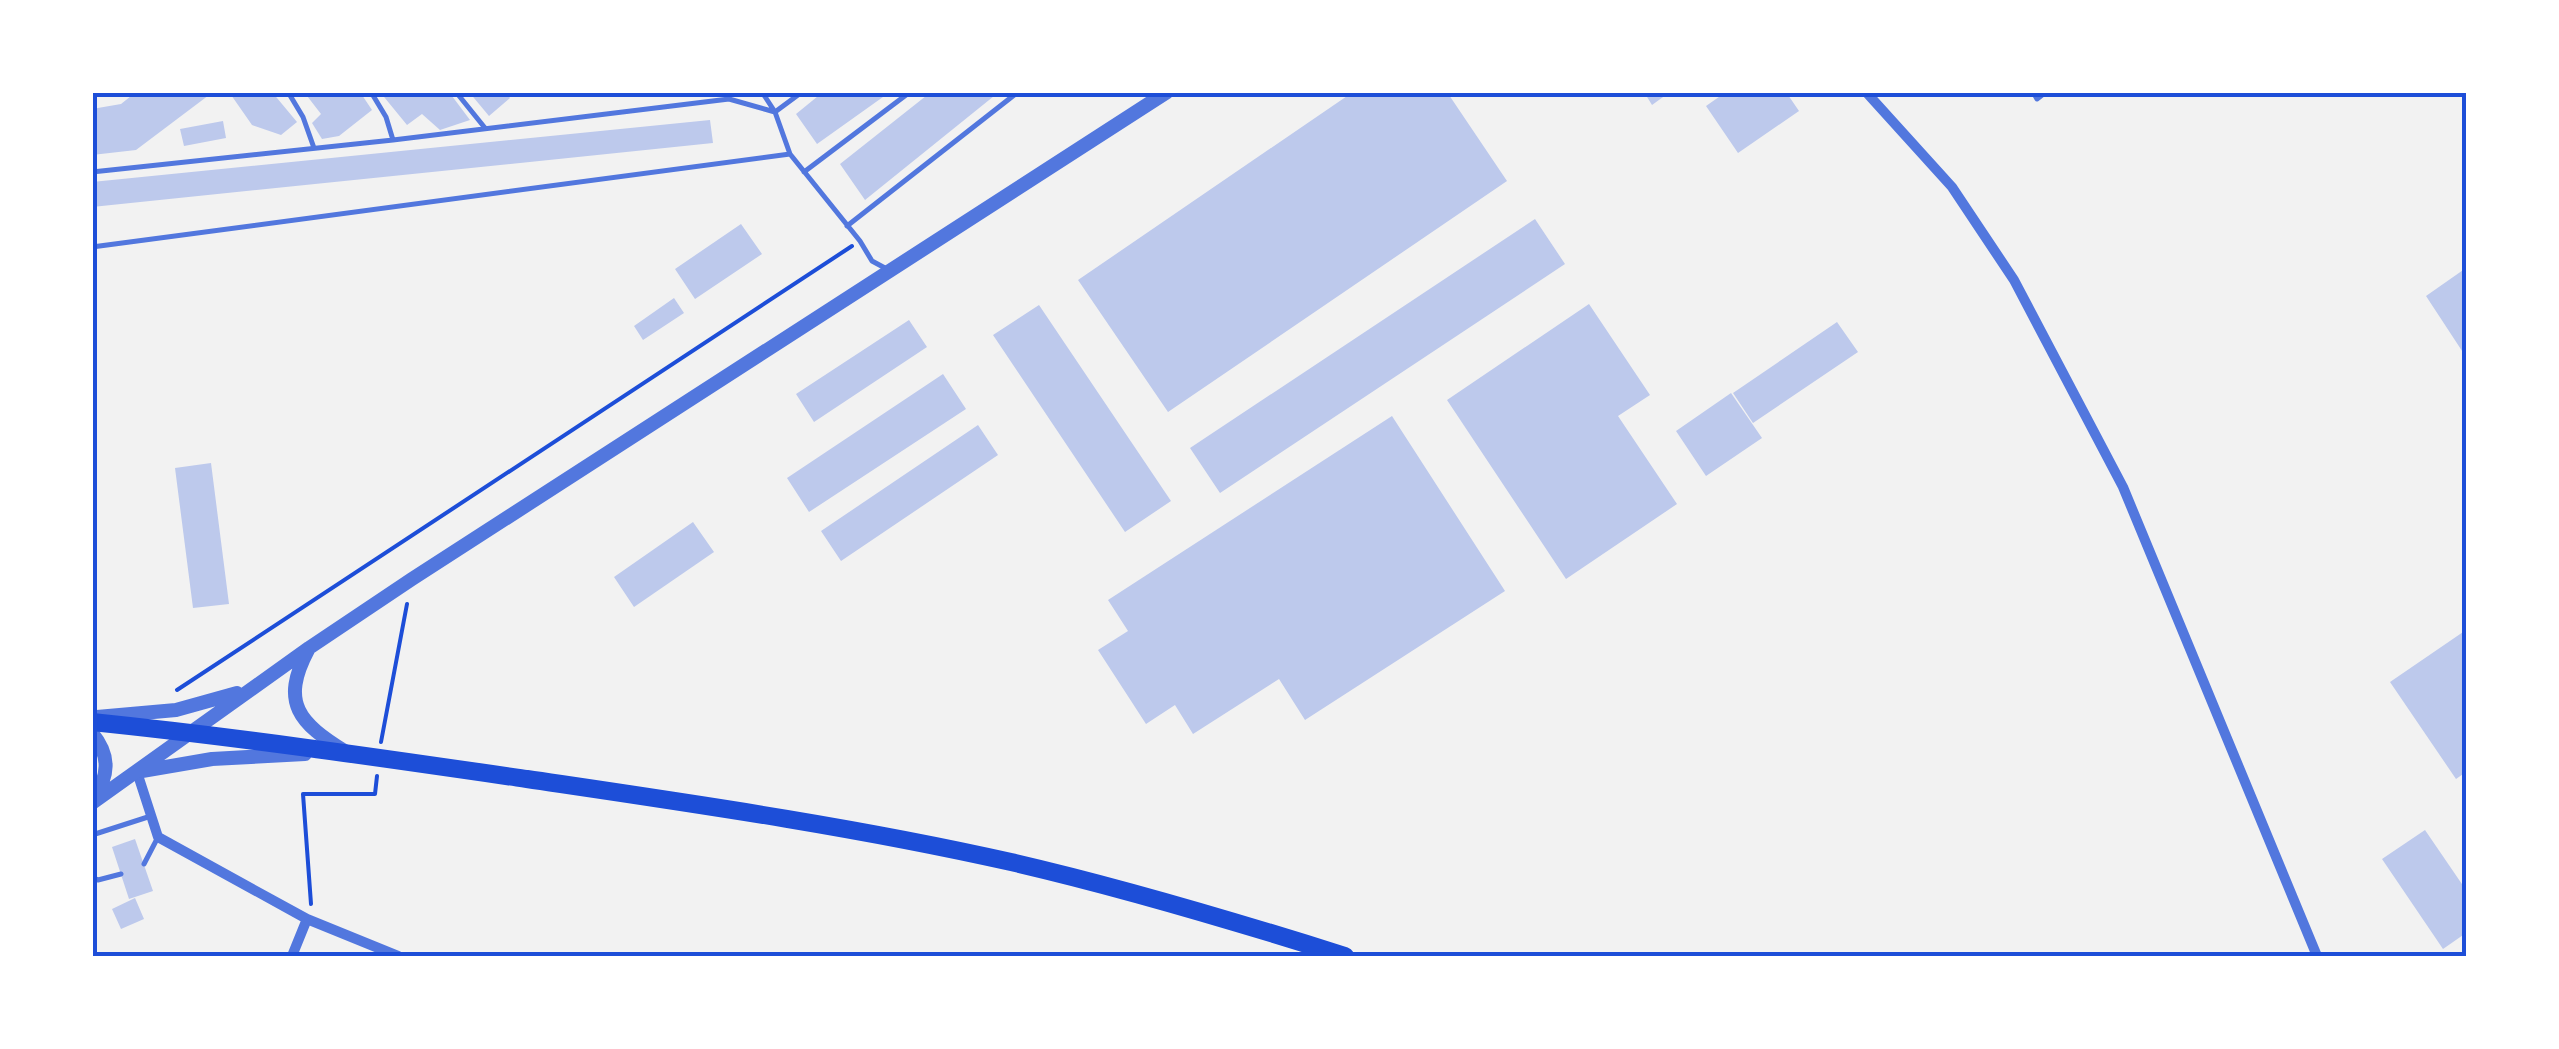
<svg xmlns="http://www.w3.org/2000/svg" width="2559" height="1049" font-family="Raleway,sans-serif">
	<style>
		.building { fill: #bdc9ec }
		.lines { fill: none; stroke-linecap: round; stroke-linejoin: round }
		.path { stroke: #1d4ed8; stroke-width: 4 }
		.service { stroke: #5277de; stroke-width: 5 }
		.minor { stroke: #5277de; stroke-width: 10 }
		.tertiary { stroke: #5277de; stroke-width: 14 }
		.trunk { stroke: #1d4ed8; stroke-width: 18 }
		.neatline { fill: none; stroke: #1d4ed8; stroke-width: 4 }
	</style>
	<rect width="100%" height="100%" fill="#f2f2f2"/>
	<path class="building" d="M136,92h77l-77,58 -44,5v-46l29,-5z
		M229,92h43l25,30 -16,13 -29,-10z
		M304,92h56l12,18 -33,26 -17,3 -10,-16 9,-9z
		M380,92h69l21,28 -30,10 -18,-16 -15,11z
		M469,92h36l5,6 -21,18z
		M823,92h67l-73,52 -21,-30z
		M931,92h68l-134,108 -25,-36z
		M1353,92h94l60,89 -339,231 -90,-132z
		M1644,92h26l-18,13z
		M1726,92h60l13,19 -61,42 -32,-47z
		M710,120l3,23 -621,64v-25z
		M223,121l3,17 -42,8 -4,-17z
		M1535,219l30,45 -345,229 -30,-45z
		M741,224l21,30 -67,45 -20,-30z
		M2466,268v89l-40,-61z
		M674,298l10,15 -41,27 -9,-14z
		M1589,304l61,91 -32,21 59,88 -111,75 -119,-179z
		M1039,305l132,196 -46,31 -132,-197z
		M909,320l18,27 -113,75 -18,-28z
		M1837,322l21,30 -105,71 -20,-30z
		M943,374l23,35 -157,103 -22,-34z
		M1731,393l31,45 -56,38 -30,-45z
		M1392,416l113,175 -200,129 -26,-41 -86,55 -18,-29 -29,19 -48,-74 30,-19 -20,-31z
		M978,425l20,30 -157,106 -20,-30z
		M211,463l18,141 -36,4 -18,-140z
		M693,522l21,30 -80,55 -20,-30z
		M2466,630v142l-10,7 -66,-97z
		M2425,830l41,60v43l-23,16 -61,-90z
		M135,839l18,52 -24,8 -17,-52z
		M135,898l9,21 -23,10 -9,-20z"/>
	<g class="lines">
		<path class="path" d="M177,690l675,-444
			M381,742l26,-138
			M311,904l-8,-110h72l2,-18"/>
		<path class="service" d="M288,92l15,25 11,31
			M371,92l15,25 7,23
			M456,92l29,36
			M2033,92l4,7 9,-7
			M92,95l12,-3
			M790,154l-15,-42 27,-20
			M92,172l301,-32 336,-41 46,13 -13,-20
			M804,172l106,-80
			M847,226l171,-134
			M92,247l698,-93 70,87 12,20 13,7
			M92,835l59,-19
			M144,864l14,-27
			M92,877l6,3 23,-6
			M2463,956l3,-2"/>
		<path class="minor" d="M1866,92l86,95 62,93 109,207 194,469
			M137,772l21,65 149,82 91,37
			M292,956l15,-37"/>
		<path class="tertiary" d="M308,650c-28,53 -9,73 38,102
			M97,717l79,-7 61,-17
			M92,733c19,23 17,43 1,67
			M142,771l70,-12 93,-5
			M92,803l217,-155 103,-69 755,-487"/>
		<path class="trunk" d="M92,722c146,15 290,36 435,57 162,24 324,47 484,83 113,26 223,59 334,94"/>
	</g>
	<rect width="2559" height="1049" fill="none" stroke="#ffffff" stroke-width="190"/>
	<rect x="95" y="95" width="2369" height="859" class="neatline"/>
</svg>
